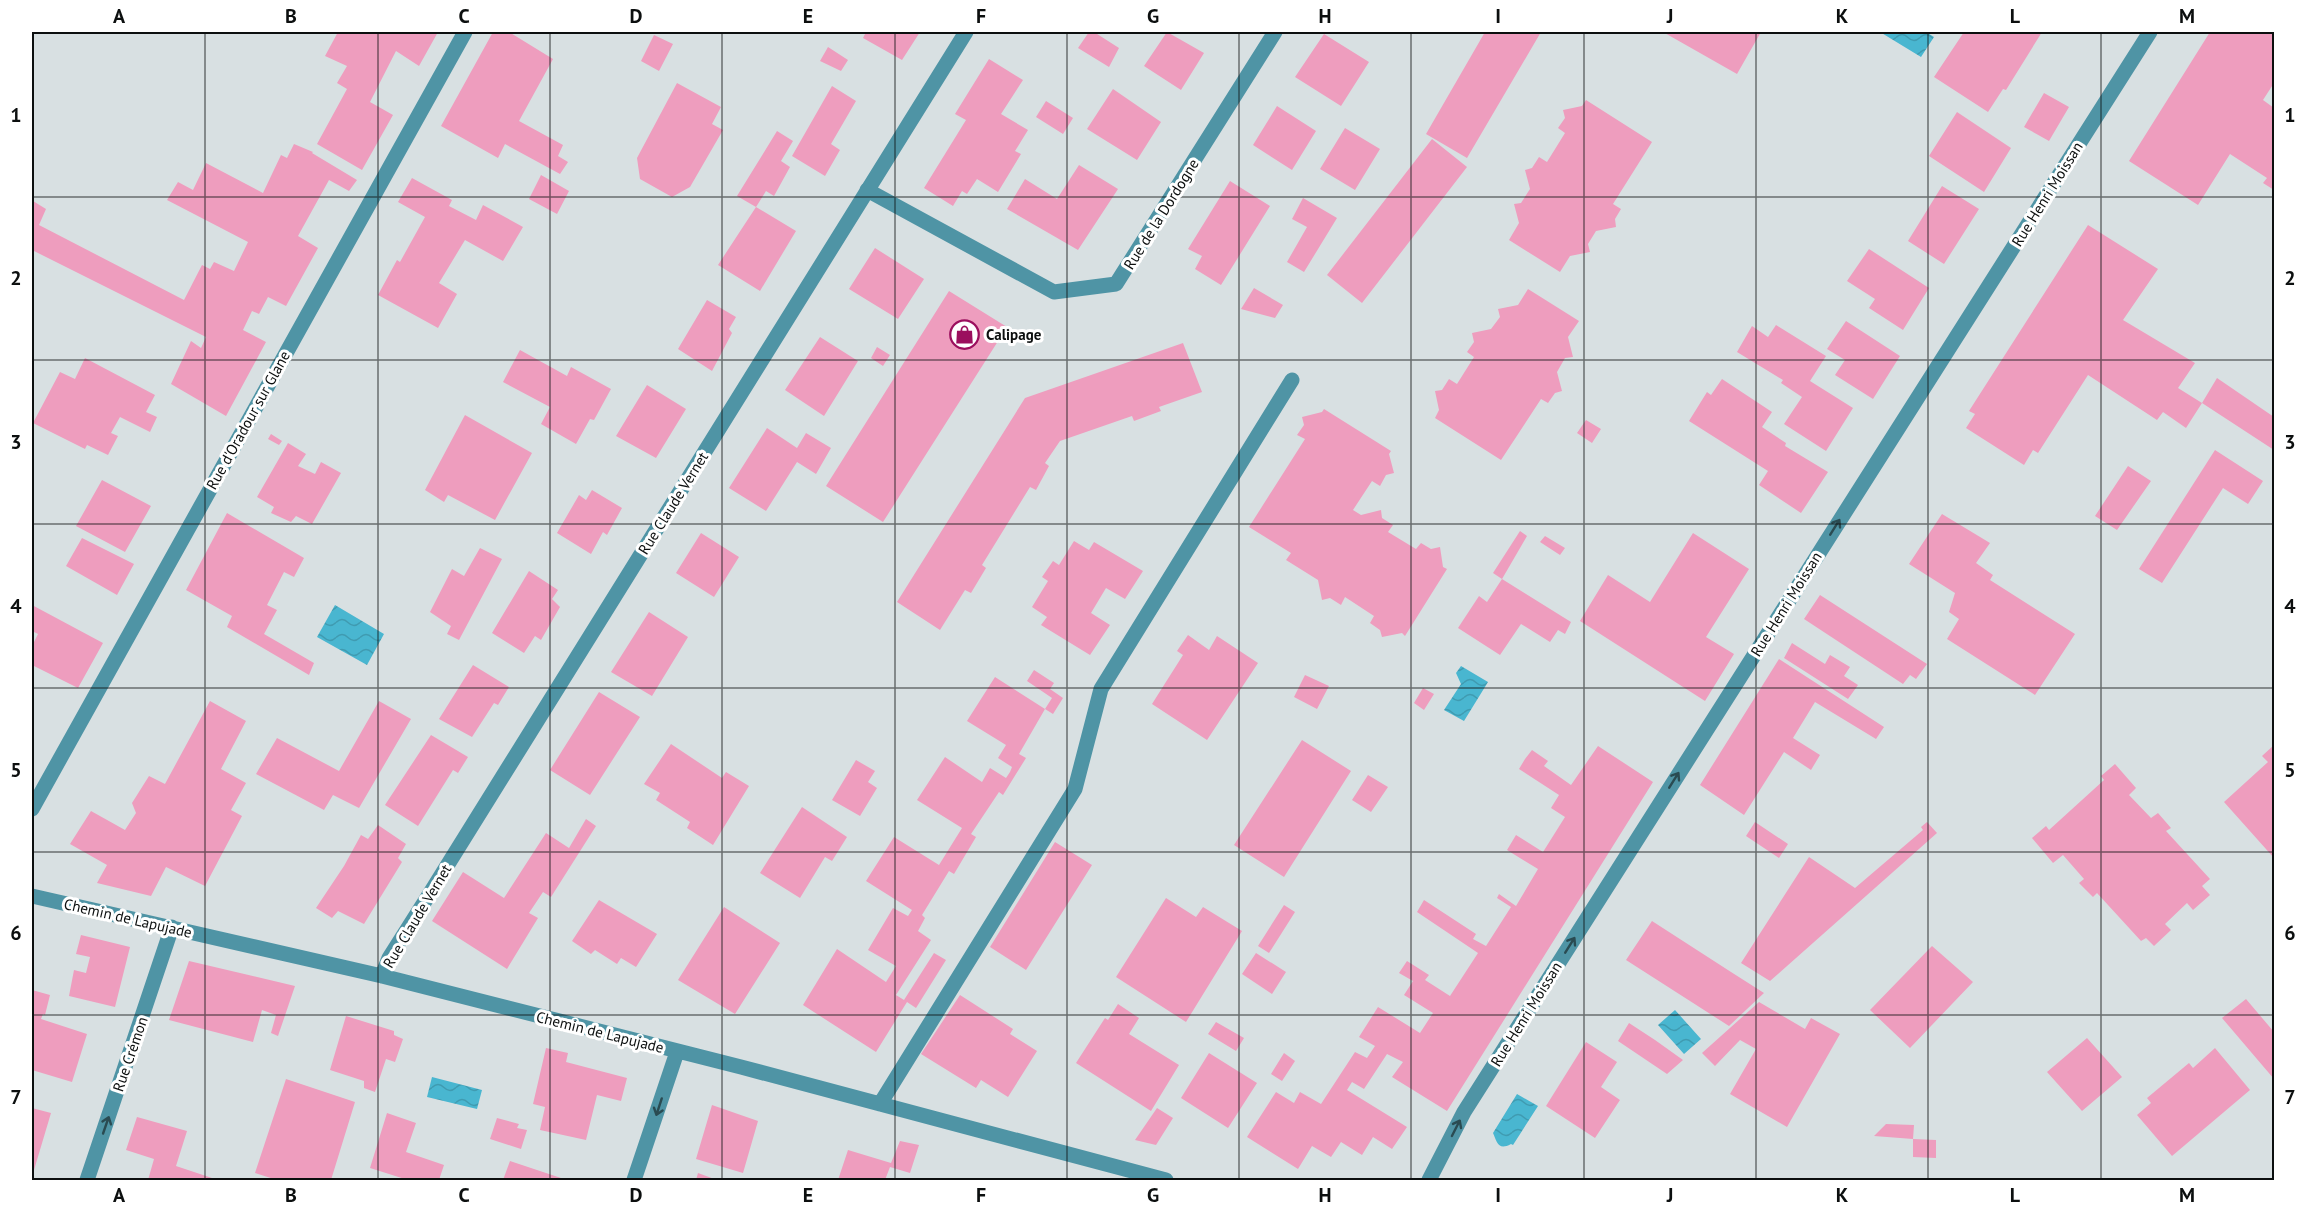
<svg xmlns="http://www.w3.org/2000/svg" width="2306" height="1212" font-family="'PT Sans',sans-serif">
	<style>
		.water { fill: url(#water-waves) }
		.building { fill: #ee9dbe }
		.lines { fill: none; stroke-linecap: round; stroke-linejoin: round }
		.minor { stroke: #4f94a5; stroke-width: 15 }
		.oneway { stroke: #2a4b52 }
		.grid { fill: none; stroke: #0c0f0f; stroke-width: 1.5; stroke-opacity: 0.55 }
		.labels { text-anchor: middle; dominant-baseline: central; stroke-width: 6; stroke-linejoin: round; paint-order: stroke }
		.street-label { font-size: 15px; fill: #0c0f0f; stroke: #fff }
		.poi-label { font-size: 15px; font-weight: bold; fill: #0c0f0f; stroke: #fff; text-anchor: start }
		.neatline { fill: none; stroke: #0c0f0f; stroke-width: 2 }
		.grid-label { font-size: 20px; text-anchor: middle; font-weight: bold; fill: #0c0f0f }
	</style>
	<defs>
		<pattern id="water-waves" width="16" height="10" patternUnits="userSpaceOnUse" patternTransform="scale(1.5)"><rect width="16" height="10" fill="#49b6d0"/><path d="M0 5q4-4 8 0t8 0" fill="none" stroke="#3f9bb1"/></pattern>
	</defs>
	<rect width="100%" height="100%" fill="#d8e0e2"/>
	<path class="water" d="M1880,32h46l8,5 -13,20z
		M335,605l49,29 -17,31 -50,-28z
		M1461,666l27,16 -24,39 -20,-11 17,-26 -5,-11z
		M1675,1010l26,29 -17,15 -26,-29z
		M432,1077l50,13 -5,19 -50,-12z
		M1517,1094l21,12 -25,39 -2,-1c-13,7 -14,-2 -18,-11z"/>
	<path class="building" d="M338,32h100l-19,34 -23,-15 -26,51 23,13 -31,55 -45,-26 30,-55 -10,-6 10,-17 -22,-10z
		M493,32h16l44,27 -34,62 44,24 -5,11 10,6 -8,12 -55,-30 -7,14 -57,-32z
		M866,32h54l-18,28 -39,-22z
		M1089,32h5l25,16 -10,19 -31,-19z
		M1167,32l37,21 -23,37 -37,-24z
		M1485,32h56l-74,126 -41,-24z
		M1663,32h98l-24,42z
		M1964,32h78l-36,58 -3,-1 -15,23 -54,-35z
		M2210,32h64v51l-11,17 11,8v82l-11,-7 4,-5 -37,-24 -32,51 -69,-44z
		M1324,34l45,28 -28,44 -46,-29z
		M654,35l19,9 -14,27 -18,-10z
		M828,47l20,13 -7,11 -21,-10z
		M989,59l34,21 -22,34 27,16 -13,21 6,3 -23,38 -21,-13 -10,15 -5,-3 -9,15 -29,-18 42,-68 -11,-6z
		M677,83l44,24 -9,17 11,6 -33,57 -18,10 -32,-18 -3,-21z
		M832,86l24,15 -25,43 9,6 -15,26 -33,-20z
		M1113,89l48,33 -24,38 -50,-31z
		M2044,93l25,14 -20,34 -25,-14z
		M1586,100l66,42 -39,62 8,5 -6,10 1,8 -20,4 -8,13 2,8 -20,4 -10,16 -51,-32 10,-17 -5,-19 7,-1 9,-14 -5,-19 7,-2 7,-11 8,5 18,-29 -7,-5 7,-10 -2,-8 19,-4z
		M1046,101l27,17 -10,16 -27,-17z
		M1277,106l39,25 -24,39 -39,-25z
		M1957,112l54,36 -27,44 -55,-36z
		M1345,128l35,21 -25,41 -35,-21z
		M777,131l16,10 -12,20 9,6 -16,29 -8,-5 -10,16 -19,-11z
		M1432,139l35,28 -105,136 -35,-28z
		M294,144l19,8 -1,1 45,27 -8,11 -20,-11 -31,56 20,12 -32,58 -18,-9 -9,17 -7,-3 -9,19 23,12 -40,74 -55,-32 20,-43 10,7 5,-11 -174,-87 1,-49 13,8 -7,16 145,75 18,-35 8,4 4,-7 20,9 14,-29 -81,-42 11,-18 15,8 13,-27 57,30 18,-38 6,3z
		M1079,165l39,24 -40,61 -71,-41 18,-30 32,20z
		M541,175l28,16 -12,23 -28,-15z
		M412,178l40,22 -3,6 27,14 7,-15 40,22 -20,34 -38,-21 -26,43 18,11 -19,34 -60,-33 19,-35 3,2 25,-45 -27,-15z
		M1230,181l40,25 -49,79 -26,-16 7,-13 -14,-7z
		M1942,186l37,23 -35,55 -36,-23z
		M1303,198l34,20 -33,54 -17,-10 20,-35 -15,-8z
		M756,207l40,24 -36,60 -42,-26z
		M2088,225l70,44 -35,51 72,43 -17,25 24,15 15,-25 57,39v33l-72,-47 -16,25 -23,-16 -6,8 -69,-45 -50,78 -5,-3 -9,15 -58,-37 9,-14 -6,-3z
		M875,248l49,31 -26,40 -49,-30z
		M1869,249l60,39 -26,42 -34,-22 6,-9 -28,-18z
		M1254,288l29,17 -8,13 -34,-9z
		M1528,289l51,32 -11,16 5,20 -8,1 -8,14 5,19 -7,2 -7,10 -7,-4 -40,61 -66,-42 4,-8 -4,-19 7,-1 7,-11 8,5 17,-27 -7,-5 7,-10 -2,-9 19,-4 9,-12 -2,-8 20,-4z
		M949,291l58,36 -124,195 -57,-36z
		M707,300l29,17 -7,12 3,4 -20,38 -34,-22z
		M1846,321l54,35 -27,43 -38,-24 10,-15 -18,-11z
		M1776,325l50,31 -16,25 43,27 -27,43 -42,-27 18,-27 -21,-14 2,-3 -46,-28 15,-26 16,11z
		M820,337l38,24 -34,55 -39,-26z
		M1183,343l19,49 -43,15 2,4 -27,10 -2,-5 -72,25 -15,22 4,3 -13,24 -6,-3 -48,78 4,3 -15,25 -6,-3 -25,40 -43,-28 128,-204z
		M877,347l13,8 -7,11 -12,-8z
		M520,350l47,26 4,-9 40,22 -17,31 -4,-1 -14,25 -35,-20 9,-17 -47,-25z
		M85,358l70,37 -9,17 11,5 -7,15 -30,-15 -9,16 7,3 -10,19 -21,-10 -2,4 -52,-26 27,-51 15,7z
		M1722,379l50,33 -10,15 24,16 -1,3 43,26 -27,41 -42,-28 9,-14 -79,-50 18,-29 4,3z
		M647,385l39,24 -30,49 -40,-22z
		M1324,409l67,42 -2,3 5,19 -8,2 -6,11 -8,-5 -19,29 8,5 20,-5 1,8 11,7 -5,7 28,17 5,-6 10,6 9,-2 3,20 4,2 -42,67 -3,-3 -20,4 -2,-7 -10,-7 4,-7 -29,-19 -4,8 -11,-7 -8,2 -4,-20 -32,-20 5,-7 -42,-26 56,-88 -8,-4 7,-10 -2,-8 20,-5z
		M465,415l67,38 -37,67 -47,-25 -4,7 -19,-12z
		M1586,420l15,9 -9,14 -15,-10z
		M767,428l30,20 9,-15 25,15 -15,26 -19,-12 -31,49 -37,-23z
		M271,434l11,7 -3,4 -11,-6z
		M288,443l18,11 -8,12 17,8 6,-12 20,11 -29,51 -16,-8 -5,6 -20,-9 3,-6 -17,-10z
		M2215,450l48,31 -15,23 -25,-16 -61,95 -23,-14z
		M2128,466l23,15 -34,49 -22,-14z
		M102,480l49,26 -26,46 -49,-26z
		M592,490l30,18 -15,27 -4,-3 -12,22 -34,-21 22,-38 7,5z
		M227,513l77,45 -10,19 -10,-5 -17,33 10,5 -13,24 50,29 -5,12 -82,-48 5,-11 -46,-26z
		M1942,514l48,29 -14,20 17,12 -3,5 85,54 -40,61 -88,-56 12,-20 -10,-7 6,-19 -46,-29z
		M1520,531l7,5 -25,43 -9,-6z
		M701,533l38,24 -25,40 -38,-24z
		M1693,533l56,36 -43,68 28,17 -29,47 -125,-80 28,-46 42,27z
		M1545,536l20,12 -5,7 -20,-13z
		M82,538l52,26 -17,31 -51,-29z
		M1074,541l15,9 5,-8 49,29 -18,28 -19,-11 -15,25 19,12 -20,30 -49,-30 6,-8 -15,-10 16,-26 -6,-4 11,-16 6,4z
		M480,548l22,11 -43,81 -12,-6 4,-8 -21,-14 22,-43 12,7z
		M529,571l29,19 -6,9 8,8 -19,33 -6,-4 -11,17 -32,-20z
		M1502,579l69,43 -6,12 -7,-4 -8,12 -29,-18 -21,31 -42,-27 21,-32 8,6z
		M1820,595l107,69 -11,15 -6,-4 -7,9 -99,-65z
		M32,605l71,38 -25,45 -46,-23v-19l6,-12 -6,-3z
		M649,612l39,25 -36,59 -41,-24z
		M1188,635l21,15 8,-14 41,27 -51,77 -55,-36 31,-49 -6,-4z
		M1792,643l33,21 5,-9 20,12 -6,9 14,9 -10,14 -64,-41z
		M1779,659l105,68 -8,12 -61,-37 -22,36 27,17 -9,15 -27,-18 -40,63 -44,-30z
		M473,665l36,22 -11,18 -4,-2 -22,34 -33,-18z
		M1034,670l20,13 -4,6 13,9 -10,16 -8,-5 7,-11 -25,-17z
		M1305,675l24,11 -12,23 -23,-12z
		M995,677l50,32 -26,45 7,4 -23,37 -4,-3 -28,42 5,3 -22,37 -5,-3 -27,44 3,3 -7,13 13,9 -35,55 8,5 30,-47 12,7 -30,48 -9,-6 -31,50 -73,-47 34,-56 49,33 10,-16 -28,-16 25,-42 15,8 4,-6 -46,-29 28,-44 45,28 23,-37 -45,-28 28,-43 37,25 8,-14 16,10 4,-6 2,-5 -14,-9 8,-13 -39,-24z
		M1423,688l11,6 -10,16 -10,-7z
		M599,692l41,25 -50,78 -40,-25z
		M210,701l36,20 -25,48 25,14 -15,27 11,6 -37,70 -39,-19 -15,29 -54,-13 10,-18 -37,-21 21,-33 34,19 11,-17 -4,-10 17,-27 16,8z
		M379,701l32,18 -52,89 -26,-13 -9,15 -68,-36 21,-36 62,33z
		M431,735l37,22 -10,16 -5,-3 -35,56 -33,-21z
		M1302,740l49,31 -67,106 -50,-32z
		M671,744l51,34 4,-6 23,14 -36,59 -26,-17 3,-6 -34,-22 4,-7 -16,-9z
		M2274,745v113l-50,-56 44,-40 -6,-6z
		M1598,746l55,36 -206,329 -55,-34 11,-15 -16,-8 -23,35 -12,-7 -5,8 60,37 -15,22 -19,-12 -11,18 -21,-13 -10,15 -19,-11 -14,23 -51,-32 29,-45 18,11 6,-11 21,12 34,-52 12,6 8,-12 -16,-9 19,-30 42,26 13,-20 -29,-18 9,-14 -14,-8 8,-12 22,14 -4,5 25,16 28,-43 -61,-41 7,-12 52,34 -3,5 13,7 25,-39 -14,-9 2,-4 17,12 22,-37 -31,-19 9,-15 27,17 22,-35 -14,-9 8,-13 -40,-26 6,-10 7,-9 16,11 -4,5 27,19z
		M856,760l19,11 -7,11 9,6 -17,28 -28,-16z
		M2115,764l21,24 -7,7 22,23 7,-5 13,15 -5,3 44,48 -8,7 8,9 -17,15 -6,-7 -22,21 6,6 -17,16 -8,-8 -5,3 -44,-48 -4,4 -14,-14 5,-4 -21,-24 -10,8 -21,-25 14,-12 3,4 55,-50 -3,-4z
		M1368,775l20,12 -17,25 -19,-12z
		M802,807l45,30 -15,24 -7,-4 -25,41 -40,-25z
		M586,819l10,7 -45,71 -8,-5 -14,21 9,5 -31,51 -75,-48 31,-49 41,26 42,-65 23,15z
		M1755,822l33,22 -9,14 -33,-22z
		M1927,822l10,11 -167,148 -29,-18 68,-106 46,31 68,-58 -2,-3z
		M378,825l28,19 -8,14 4,4 -38,62 -26,-13 -6,7 -16,-10 28,-42 17,-31 7,4z
		M1055,842l37,23 -66,105 -36,-23z
		M1166,898l30,19 7,-10 39,24 -56,91 -70,-45z
		M599,900l58,34 -21,33 -15,-9 -4,6 -22,-14 -4,4 -19,-13z
		M1284,905l11,7 -26,41 -11,-7z
		M724,907l56,36 -45,71 -57,-34z
		M1652,921l79,51 33,21 -35,33 -103,-66z
		M81,935l49,12 -15,60 -46,-11 5,-26 12,3 4,-16 -14,-3z
		M1932,946l41,36 -63,66 -40,-38z
		M1256,953l30,19 -14,22 -30,-20z
		M189,961l106,25 -17,50 -7,-3 5,-18 -14,-5 -9,32 -84,-22z
		M32,990l18,5 -5,20 -2,-1 -2,5 46,15 -15,48 -40,-12z
		M960,995l53,34 -3,5 27,17 -29,46 -27,-17 -5,8 -55,-34z
		M2246,999l28,33v47l-52,-61z
		M1759,1002l46,27 6,-11 29,16 -53,93 -57,-33 26,-45 -16,-9 -25,26 -13,-13z
		M1118,1004l21,14 -10,16 50,31 -28,46 -75,-48 29,-45 3,2z
		M346,1016l48,15v4l9,4 -8,23 -9,-3 -11,33 -11,-4v-7l-34,-11z
		M1216,1022l28,16 -8,13 -28,-17z
		M1629,1023l26,17 28,20 -16,14 -49,-33z
		M2087,1038l35,39 -40,34 -35,-39z
		M1586,1042l31,20 -16,25 19,13 -25,38 -49,-32z
		M546,1048l22,5 -2,9 61,16 -6,23 -24,-6 -11,45 -46,-10 5,-23 -12,-3z
		M2215,1048l35,42 -78,66 -35,-41 14,-12 -4,-5 42,-35 4,5z
		M1209,1053l48,30 -29,45 -47,-30z
		M1284,1053l11,8 -13,20 -11,-7z
		M286,1079l69,23 -24,78h-54l-22,-7z
		M712,1105l46,16 -15,52 -47,-14z
		M32,1108l19,5 -17,57 -2,-1z
		M1157,1108l16,10 -17,27 -21,-5z
		M387,1113l29,10 -10,29 38,13 -5,15h-31l-38,-12z
		M137,1117l50,14 -11,35 42,14h-70l6,-21 -28,-9z
		M497,1118l22,6 -2,4 10,2 -6,19 -31,-10z
		M1886,1124l28,1 -1,14 23,1v18l-23,-1v-18l-39,-3z
		M900,1141l19,4 -9,28 -20,-6 -5,13h-47l10,-30 43,13z
		M510,1161l57,19h-64z
		M698,1173l19,7h-21z"/>
	<g class="lines">
		<path class="minor" d="M867,190l187,102 62,-8 159,-252
			M32,809l433,-777
			M32,896l350,80 359,91 425,113
			M382,976l7,-18 38,-60 539,-866
			M880,1104l195,-315 26,-100 191,-309
			M87,1180l85,-253
			M634,1180l43,-128
			M1429,1180l35,-68 686,-1080"/>
	</g>
	<defs><path id="oneway-shaft" d="M-6 0H5M1.5-3L5.5 0L1.5 3" fill="none" stroke-width="1.6" stroke-linecap="round" stroke-linejoin="round" transform="scale(1.5)"/></defs>
	<g class="oneway">
		<use href="#oneway-shaft" transform="translate(1835 527) rotate(-58)"/>
		<use href="#oneway-shaft" transform="translate(1674 780) rotate(-58)"/>
		<use href="#oneway-shaft" transform="translate(1570 945) rotate(-58)"/>
		<use href="#oneway-shaft" transform="translate(659 1107) rotate(108)"/>
		<use href="#oneway-shaft" transform="translate(106 1125) rotate(-71)"/>
		<use href="#oneway-shaft" transform="translate(1456 1128) rotate(-63)"/>
	</g>
	<path class="grid" d="M205,32v1148M378,32v1148M550,32v1148M722,32v1148M895,32v1148M1067,32v1148M1239,32v1148M1411,32v1148M1584,32v1148M1756,32v1148M1928,32v1148M2101,32v1148M32,197h2242M32,360h2242M32,524h2242M32,688h2242M32,852h2242M32,1015h2242"/>
	<defs>
		<symbol id="shop-ring" viewBox="-11 -11 22 22"><circle r="9.5" fill="#fff" stroke="#9b0f5e" stroke-width="1.5"/><path d="M-5-2.5h2.3a2.7 3.5 0 0 1 5.4 0H5L5.5 6h-11ZM-1.5-2.5h3a1.5 2.3 0 0 0-3 0Z" fill="#9b0f5e"/></symbol>
	</defs>
	<g fill-rule="evenodd">
		<use href="#shop-ring" x="948" y="318" width="33" height="33"/>
	</g>
	<g class="labels">
		<g class="street-label">
			<text transform="translate(2047 194) rotate(-58)">Rue Henri Moissan</text>
			<text transform="translate(1161 214) rotate(-58)">Rue de la Dordogne</text>
			<text transform="translate(248 420) rotate(-61)">Rue d'Oradour sur Glane</text>
			<text transform="translate(673 503) rotate(-58)">Rue Claude Vernet</text>
			<text transform="translate(1786 604) rotate(-58)">Rue Henri Moissan</text>
			<text transform="translate(417 916) rotate(-59)">Rue Claude Vernet</text>
			<text transform="translate(128 918) rotate(13)">Chemin de Lapujade</text>
			<text transform="translate(1526 1014) rotate(-58)">Rue Henri Moissan</text>
			<text transform="translate(600 1032) rotate(14)">Chemin de Lapujade</text>
			<text transform="translate(130 1054) rotate(-71)">Rue Crémon</text>
		</g>
		<g class="poi-label">
			<text x="986" y="334">Calipage</text>
		</g>
	</g>
	<rect width="2306" height="1212" fill="none" stroke="#ffffff" stroke-width="66"/>
	<rect x="33" y="33" width="2240" height="1146" class="neatline"/>
	<g class="grid-label">
		<text x="119" y="23">A</text>
		<text x="291" y="23">B</text>
		<text x="464" y="23">C</text>
		<text x="636" y="23">D</text>
		<text x="808" y="23">E</text>
		<text x="981" y="23">F</text>
		<text x="1153" y="23">G</text>
		<text x="1325" y="23">H</text>
		<text x="1498" y="23">I</text>
		<text x="1670" y="23">J</text>
		<text x="1842" y="23">K</text>
		<text x="2015" y="23">L</text>
		<text x="2187" y="23">M</text>
		<text x="16" y="122">1</text>
		<text x="2290" y="122">1</text>
		<text x="16" y="285">2</text>
		<text x="2290" y="285">2</text>
		<text x="16" y="449">3</text>
		<text x="2290" y="449">3</text>
		<text x="16" y="613">4</text>
		<text x="2290" y="613">4</text>
		<text x="16" y="777">5</text>
		<text x="2290" y="777">5</text>
		<text x="16" y="940">6</text>
		<text x="2290" y="940">6</text>
		<text x="16" y="1104">7</text>
		<text x="2290" y="1104">7</text>
		<text x="119" y="1202">A</text>
		<text x="291" y="1202">B</text>
		<text x="464" y="1202">C</text>
		<text x="636" y="1202">D</text>
		<text x="808" y="1202">E</text>
		<text x="981" y="1202">F</text>
		<text x="1153" y="1202">G</text>
		<text x="1325" y="1202">H</text>
		<text x="1498" y="1202">I</text>
		<text x="1670" y="1202">J</text>
		<text x="1842" y="1202">K</text>
		<text x="2015" y="1202">L</text>
		<text x="2187" y="1202">M</text>
	</g>
</svg>
